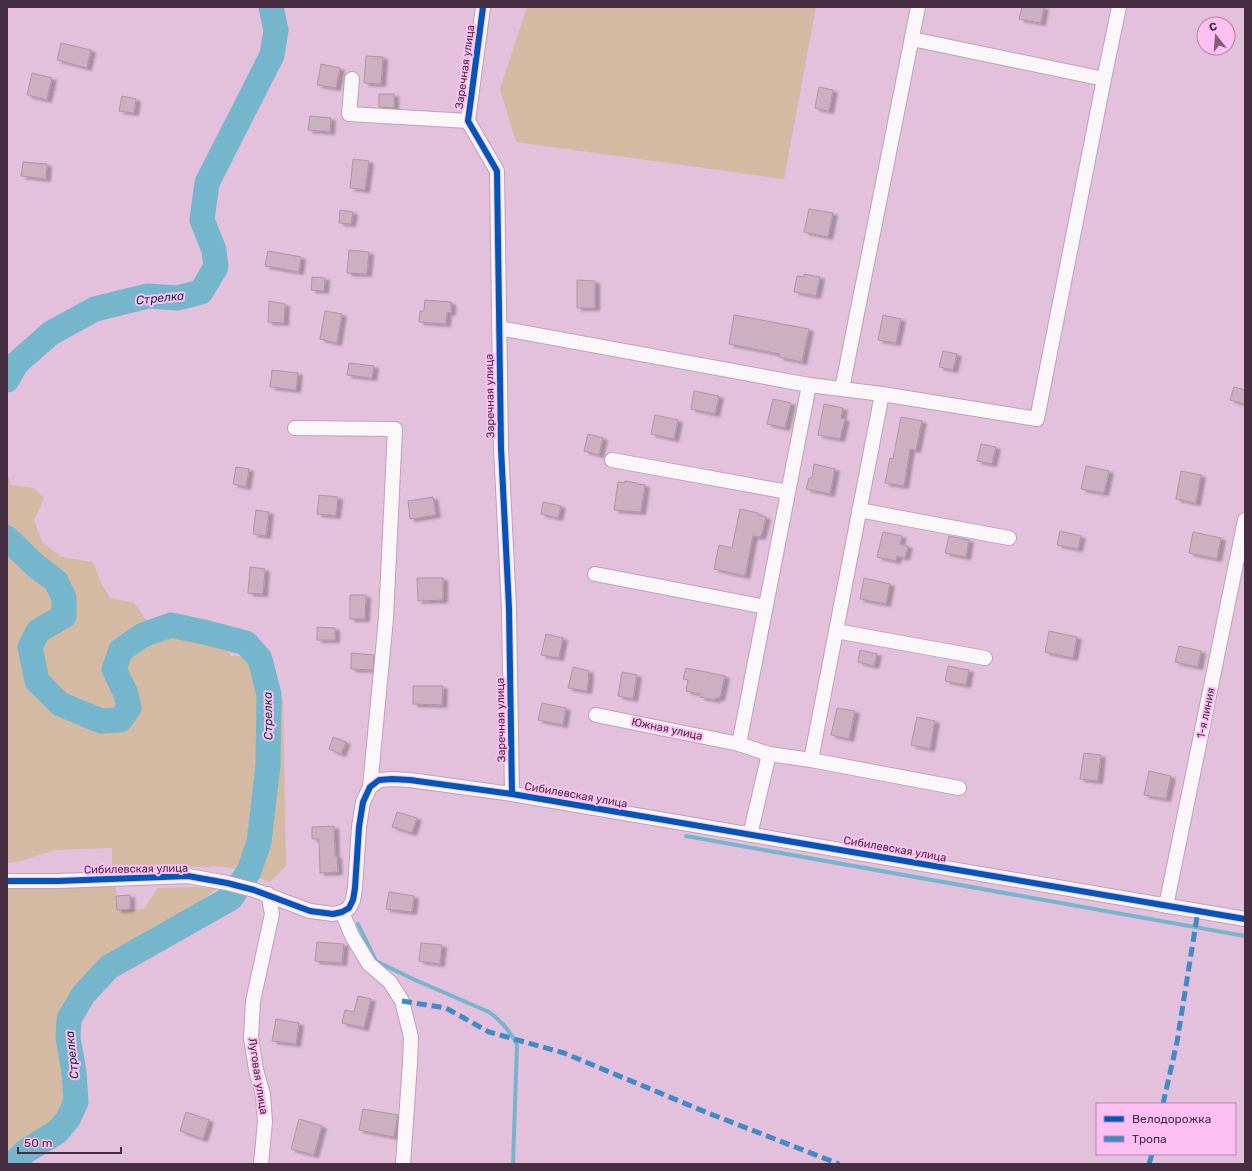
<svg xmlns="http://www.w3.org/2000/svg" width="1252" height="1171" font-family="Rubik,sans-serif">
	<style>
		.green { fill: #d4b9a3 }
		.lines { fill: none; stroke-linecap: round; stroke-linejoin: round }
		.stream { stroke: #75b6cd; stroke-width: 4 }
		.river { stroke: #75b6cd; stroke-width: 25 }
		.building { fill: #cdafc2; stroke: #b194a7; filter: url(#shadow) }
		.minor-casing { stroke: #bda2b8; stroke-width: 16 }
		.minor { stroke: #fbf6fa; stroke-width: 14 }
		.quiet { stroke: #418ac8; stroke-width: 5; stroke-dasharray: 10 5; stroke-linecap: butt }
		.cycleway-casing { stroke: #febff3; stroke-width: 8 }
		.cycleway { stroke: #0057b8; stroke-width: 6 }
		.labels { text-anchor: middle; dominant-baseline: central; stroke-width: 4; stroke-linejoin: round; paint-order: stroke }
		.street-label { font-size: 11px; fill: #462d41; stroke: #febff3 }
		.water-label { font-size: 12px; font-style: italic; fill: #043841; stroke: #febff3 }
	</style>
	<defs>
		<filter id="shadow"><feDropShadow dx="4.5" dy="2.5" stdDeviation="1" flood-color="#0004"/></filter>
	</defs>
	<rect width="100%" height="100%" fill="#e3c0dc"/>
	<path class="green" d="M527,7h289l-32,172 -268,-37 -16,-53z
		M7,473l4,12 23,3 10,10 -10,22 8,22 19,15 32,5 8,21 9,15 24,5 13,18 21,9 31,5 25,7 7,14h21l26,27 5,18 3,165 -16,16c-20,-7 -40,-18 -62,-15l-96,-2v-17l-57,2 -35,11 -13,2z
		M7,887h109l1,23 27,-1 14,-21 38,-1 21,1 -13,11 -13,8 -10,10 -11,5 -15,4 -9,7 -3,6 -8,7 -26,12 -12,10 -26,32 -7,13 -4,14 1,14 9,50 -3,15 -10,15 -10,12 -27,17 -13,14z"/>
	<g class="lines">
		<path class="stream" d="M686,836l559,100
			M358,924l18,37 37,18 76,33c12,9 22,19 28,33l-4,119"/>
		<path class="river" d="M7,380l10,-17 34,-30 44,-24 53,-13 29,2 24,-6 15,-25 -2,-17 -12,-30 5,-37 65,-128 4,-25 -5,-23
			M7,538l29,28 20,15 8,17v18l-26,15 -8,16 7,34 23,23 41,17 19,-1 9,-12 -3,-14 -12,-25 7,-19 22,-15 28,-10 37,8 38,10 14,16 9,36 -1,70 -9,77 -10,29 -18,27 -122,69 -26,28 -14,24 -1,19 6,34 2,30 -8,17 -11,13 -31,19 -13,13"/>
	</g>
	<path class="building" d="M1022,7h22l-3,16 -22,-4z
		M61,43l30,7 -4,18 -30,-8z
		M366,56l17,1 -2,27 -17,-1z
		M321,64l19,4 -4,20 -19,-3z
		M32,73l20,5 -5,22 -20,-5z
		M819,87l14,3 -4,21 -14,-3z
		M379,94h15v14l-15,-1z
		M122,96l14,3 -2,14 -15,-2z
		M310,116l21,2 -1,14 -22,-2z
		M353,159l16,2 -4,29 -15,-2z
		M23,162l24,2 -1,15 -25,-3z
		M809,209l24,4 -5,24 -24,-5z
		M340,210l13,2 -2,12 -12,-1z
		M349,250l20,2 -2,22 -20,-1z
		M268,251l33,6 -2,15 -34,-6z
		M804,274l16,3 -4,19 -22,-4 3,-16 7,1z
		M312,277l13,1 -1,13 -13,-1z
		M577,280l18,1v27h-18z
		M425,300l26,2v11l-4,-1 -1,12 -27,-2 1,-11h4z
		M269,301l16,3 -1,19 -16,-1z
		M325,311l17,3 -5,29 -17,-4z
		M734,315l75,14 -7,33 -23,-5 1,-3 -51,-10z
		M883,315l18,4 -5,24 -18,-3z
		M943,351l14,3 -4,16 -14,-3z
		M349,363l25,3 -2,12 -25,-3z
		M272,370l26,3 -2,17 -26,-3z
		M1234,387l11,3v14l-15,-4z
		M694,391l25,5 -4,18 -24,-5z
		M773,399l18,4 -6,25 -18,-4z
		M824,404l19,4 -2,10 4,1 -5,20 -22,-4z
		M655,415l23,5 -4,19 -23,-5z
		M901,417l21,4 -6,29 -6,-1 -6,37 -19,-3 5,-25 3,1z
		M588,434l15,4 -4,17 -15,-4z
		M981,444l15,3 -4,17 -15,-3z
		M814,464l21,5 -5,25 -24,-5 3,-11h3z
		M1086,466l23,5 -5,22 -23,-4z
		M236,467l13,2 -3,18 -13,-3z
		M1181,471l20,4 -5,28 -20,-4z
		M625,481l12,2v1l8,1 -4,27 -27,-2 4,-28 7,1z
		M319,495l19,2 -2,19 -19,-2z
		M433,497l3,18 -26,4 -2,-18z
		M543,502l18,4 -3,12 -17,-4z
		M740,509l18,4 -1,2 9,2 -5,20 -8,-1 -8,40 -31,-7 5,-24 13,3z
		M256,510l13,2 -3,24 -13,-2z
		M1060,531l21,5 -3,13 -21,-4z
		M883,532l19,4 -2,8 8,2 -3,12 -8,-2 -1,5 -19,-4z
		M1193,532l28,6 -4,21 -28,-6z
		M949,536l20,4 -3,17 -21,-4z
		M250,567l15,2 -2,25 -15,-1z
		M417,578h26v22l-25,1z
		M864,578l26,6 -4,20 -26,-5z
		M350,595h16l-1,24h-15z
		M317,627l18,1v12h-18z
		M1049,631l28,6 -4,21 -28,-6z
		M546,634l17,4 -4,20 -18,-3z
		M1179,646l22,5 -3,16 -23,-5z
		M860,650l17,4 -3,12 -16,-4z
		M351,653l23,2 -1,15 -22,-1z
		M948,666l21,4 -3,15 -21,-4z
		M573,667l16,4 -1,6h1l-2,14 -19,-3z
		M686,668l39,8 -5,22h-4l-1,2 -15,-3v-3l-14,-3 2,-11 -5,-1z
		M622,672l15,3 -4,24 -15,-3z
		M413,686h30l-1,19 -29,-1z
		M542,703l24,5 -3,17 -25,-5z
		M837,708l18,3 -6,28 -18,-4z
		M917,717l18,4 -5,28 -19,-4z
		M333,737l13,5 -5,12 -12,-5z
		M1084,753l17,2 -3,26 -18,-2z
		M1149,771l22,5 -5,23 -22,-4z
		M397,812l20,6 -5,15 -20,-6z
		M334,826l1,30h2l1,16 -18,1 -1,-34h-7v-12z
		M389,892l25,4 -2,16 -26,-3z
		M130,895v14l-13,1 -1,-14z
		M317,942l27,2 -2,19 -27,-2z
		M421,943l21,2 -2,19 -21,-3z
		M358,996l13,3 -7,29 -22,-5 3,-13 9,2z
		M276,1019l23,4 -3,21 -24,-3z
		M363,1109l35,6 -4,22 -35,-7z
		M186,1112l23,8 -6,19 -23,-8z
		M299,1119l23,7 -8,29 -23,-6z"/>
	<g class="lines">
		<defs>
			<path id="minor" d="M483,7l-15,114 29,50 4,277 8,160 3,186
				M912,39l192,40
				M352,79l-3,35 119,7
				M499,328l310,57 -70,359 30,10 -19,81
				M842,389l76,-382
				M882,394l155,25 67,-340 15,-72
				M295,428l100,1 -9,189 -16,169
				M612,460l176,32
				M859,510l150,28
				M595,574l171,33
				M836,631l149,27
				M596,715l143,29
				M769,754l42,6 71,-366 -73,-9
				M811,760l148,28
				M7,881h51l130,-5 39,7 27,7 56,21 23,3 9,-2 7,-4 4,-8 2,-12 4,-61 4,-25 7,-15 9,-7 13,-1 18,1 102,14 733,125
				M1166,906l79,-386
				M342,912l10,24 17,28 21,18 12,19 9,36 -1,26 -7,101
				M261,1164l4,-42 -2,-27 -7,-25 -5,-32 2,-37 19,-87 -4,-20"/>
		</defs>
		<use href="#minor" class="minor-casing"/>
		<use href="#minor" class="minor"/>
		<path class="quiet" d="M402,1001l44,7 43,24 75,21 144,60 131,51
			M1163,1104l14,-62 21,-131
			M1149,1164l3,-10"/>
		<defs>
			<path id="cycleway" d="M483,7l-15,114 29,50 4,277 8,160 3,186
				M7,881h51l130,-5 39,7 27,7 56,21 23,3 9,-2 7,-4 4,-8 2,-12 4,-61 4,-25 7,-15 9,-7 13,-1 18,1 102,14 733,125"/>
		</defs>
		<use href="#cycleway" class="cycleway-casing"/>
		<use href="#cycleway" class="cycleway"/>
	</g>
	<g class="labels">
		<g class="street-label">
			<text transform="translate(465 67) rotate(-82)">Заречная улица</text>
			<text transform="translate(490 396) rotate(-91)">Заречная улица</text>
			<text transform="translate(1206 713) rotate(-78)">1-я линия</text>
			<text transform="translate(501 720) rotate(-91)">Заречная улица</text>
			<text transform="translate(667 729) rotate(12)">Южная улица</text>
			<text transform="translate(576 795) rotate(10)">Сибилевская улица</text>
			<text transform="translate(895 849) rotate(10)">Сибилевская улица</text>
			<text transform="translate(136 869) rotate(-1)">Сибилевская улица</text>
			<text transform="translate(258 1076) rotate(81)">Луговая улица</text>
		</g>
		<g class="water-label">
			<text transform="translate(160 298) rotate(-6)">Стрелка</text>
			<text transform="translate(268 716) rotate(-91)">Стрелка</text>
			<text transform="translate(72 1055) rotate(-96)">Стрелка</text>
		</g>
	</g>
	<rect width="1252" height="1171" fill="none" stroke="#462d41" stroke-width="16"/>
	<rect x="1096" y="1103" width="140" height="52" fill="#febff3" stroke="#b485ac"/>
	<rect x="1104" y="1116" width="20" height="6" fill="#0057b8" stroke="#b485ac"/>
	<text x="1132" y="1123" font-size="12" fill="#462d41">Велодорожка</text>
	<rect x="1104" y="1136" width="20" height="6" fill="#418ac8" stroke="#b485ac"/>
	<text x="1132" y="1143" font-size="12" fill="#462d41">Тропа</text>
	<g transform="translate(1216 36) rotate(343)"><circle r="19" fill="#febff3" stroke="#b485ac"/>
	<path d="M0-3L7 15L0 10L-7 15Z" fill="#7d6077"/>
	<text y="-6" font-size="11" font-weight="bold" text-anchor="middle" fill="#462d41">С</text>
	</g>
	<path d="M18 1147v6h103v-6" fill="none" stroke="#462d41" stroke-width="2"/>
	<text x="24" y="1147" font-size="12" fill="#462d41" stroke="#febff3" stroke-width="3" paint-order="stroke">50 m</text>
</svg>
